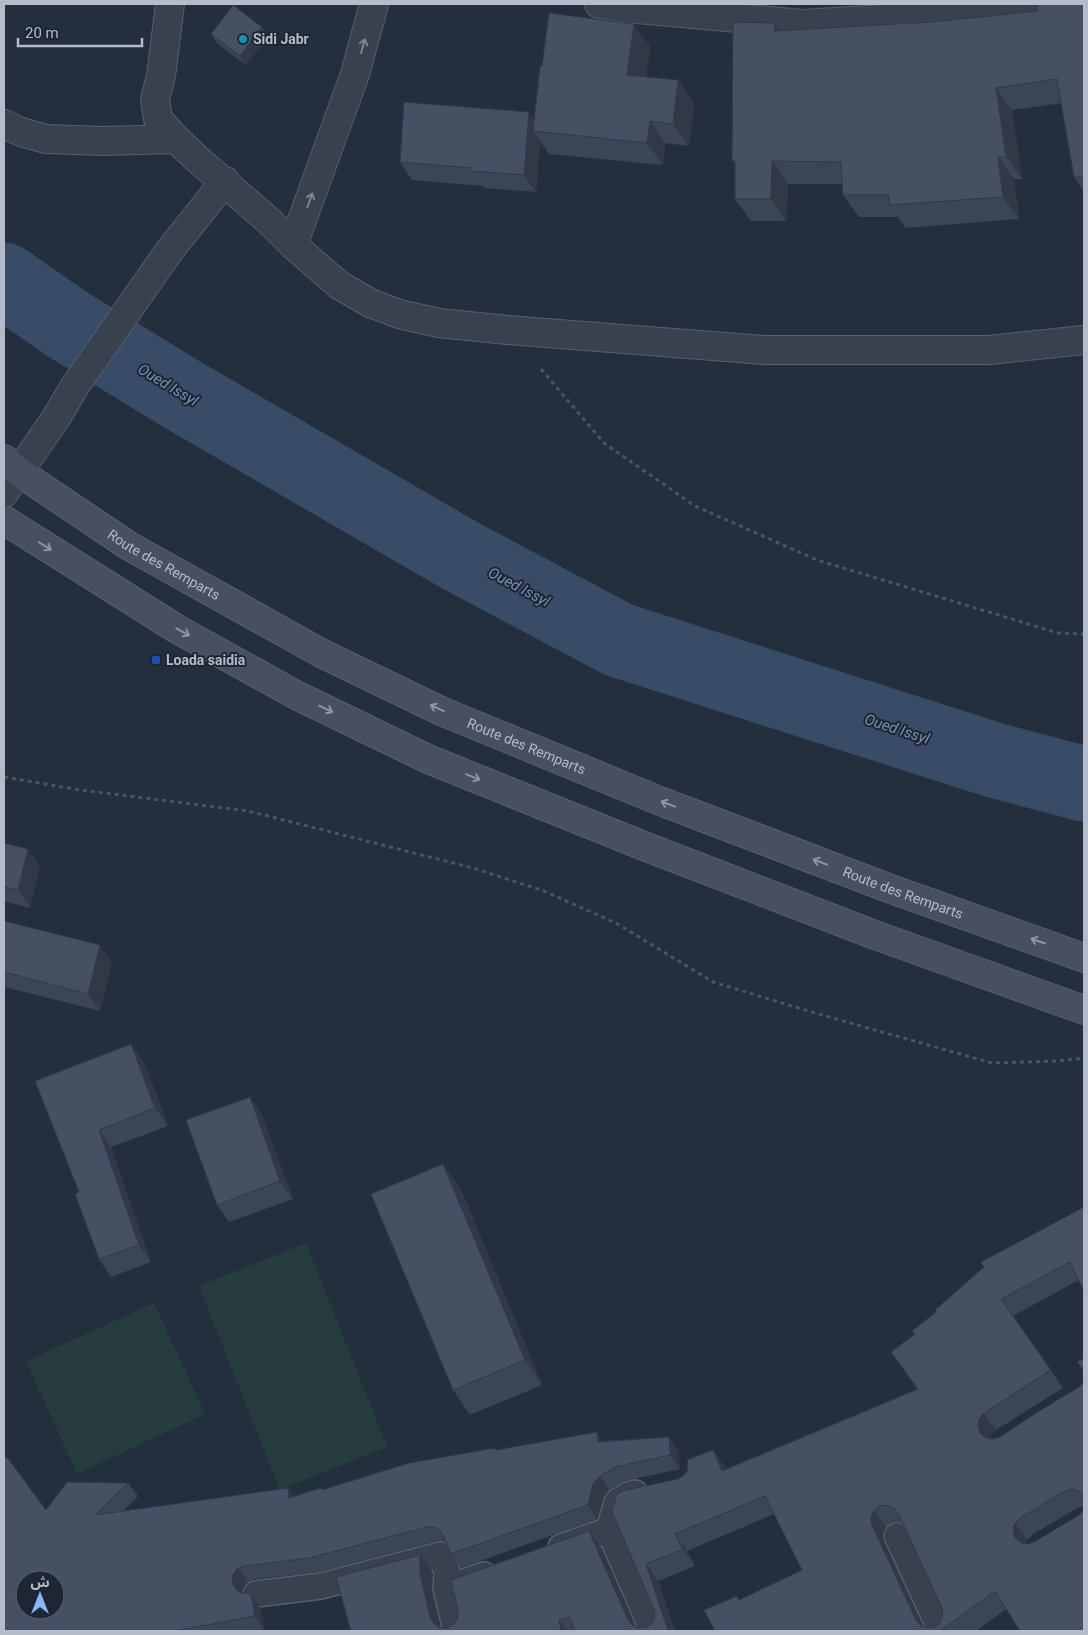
<svg xmlns="http://www.w3.org/2000/svg" width="1088" height="1635" font-family="Roboto,'Noto Sans Arabic',sans-serif">
	<style>
		.grass { fill: #263c3f }
		.lines { fill: none; stroke-linecap: round; stroke-linejoin: round }
		.river { stroke: #394c67; stroke-width: 75 }
		.lane-casing { stroke: #565f6c; stroke-width: 28 }
		.street-casing { stroke: #565f6c; stroke-width: 30 }
		.secondary-casing { stroke: #565f6c; stroke-width: 30 }
		.path { stroke: #44595c; stroke-width: 3; stroke-dasharray: 4 4; stroke-linecap: butt }
		.lane { stroke: #38414e; stroke-width: 25 }
		.street { stroke: #38414e; stroke-width: 28 }
		.secondary { stroke: #465061; stroke-width: 28 }
		.wall { fill: #3b4654; fill-rule: evenodd }
		.shaded-wall { fill: #303945 }
		.building { fill: #455162; stroke: #303945; fill-rule: evenodd }
		.oneway { stroke: #7c8592 }
		.oneway2 { stroke: #8e96a5 }
		.culture-dot { fill: #0f9aa8; stroke: #1d2633; stroke-width: 2 }
		.transit-dot { fill: #1a4fb4; stroke: #1d2633; stroke-width: 2 }
		.labels { text-anchor: middle; dominant-baseline: central; stroke-width: 4; stroke-linejoin: round; paint-order: stroke }
		.poi-label { font-size: 14px; font-weight: bold; fill: #b4bcc9; stroke: #1d2633; text-anchor: start }
		.street-label { font-size: 14px; fill: #b4bcc9; stroke: #1d2633 }
		.water-label { font-size: 15px; font-style: italic; fill: #7c92b1; stroke: #1d2633 }
	</style>
	<rect width="100%" height="100%" fill="#242f3e"/>
	<path class="grass" d="M306,1243l81,204 -107,43 -81,-204z
		M154,1303l51,111 -128,60 -51,-113z"/>
	<g class="lines">
		<path class="river" d="M4,280l63,44 116,71 278,161 158,84 375,120 90,24"/>
		<defs>
			<path id="lane" d="M609,1530l44,101
				M897,1536l44,95
				M561,1547l48,-17 8,-28 11,-7 7,-2
				M446,1588l38,-13
				M256,1594l65,-8 119,-31 7,16 -1,17 10,43"/>
			<path id="street" d="M170,4l-9,72 -6,23 3,20 18,20 19,18 74,64 24,24 46,40 31,18 29,11 40,9 69,7 256,20h225l95,-10
				M599,4l27,4 177,16 189,-12 31,-4 4,-4
				M4,124l17,8 25,7 57,2 73,-2
				M293,245l62,-171 19,-70
				M4,493l52,-75 19,-32 95,-136 55,-69"/>
			<g id="secondary">
				<path id="s1" d="M4,459l15,13 110,74 192,107 120,58 219,90 231,88 193,69"/>
				<path d="M4,520l173,109 119,66 132,64 216,87 231,89 209,75"/>
			</g>
		</defs>
		<use href="#lane" class="lane-casing"/>
		<use href="#street" class="street-casing"/>
		<use href="#secondary" class="secondary-casing"/>
		<path class="path" d="M541,369l63,74 91,63 122,54 241,73 26,1
			M4,777l76,13 168,21 225,57 71,23 72,32 97,59 95,29 184,52 65,-2 27,-3"/>
		<use href="#lane" class="lane"/>
		<use href="#street" class="street"/>
		<use href="#secondary" class="secondary"/>
	</g>
	<path class="wall" d="M1084,4v188l-10,-15 -12,-74 -50,7 10,69h-8l5,40 -114,9 -7,-11h-39l-16,-22v-11h-55l-2,37h-35l-16,-22v-35l-3,-3 48,-130 151,-9 107,-11z
		M634,24l16,23 -4,30 32,3 16,23 -5,43 -24,-3 -2,22 -114,-11 -9,-13 -4,51 -52,-4 -1,-2 -71,-6 -12,-18 135,-42 7,-54z
		M262,27l6,9 -22,29 -29,-22 -6,-9z
		M4,843l36,23 -10,42 -26,-7z
		M4,921l108,42 -12,48 -96,-24z
		M144,1062l24,64 -57,21 40,115 -40,15 -12,-18 -20,-67 -44,-111z
		M250,1097l12,18 31,84 -64,23 -12,-17z
		M461,1189l81,196 -72,30 -17,-25z
		M1084,1207l-5,73 -66,36 50,72 -67,42 -5,6v3h2l7,-2 79,-50 5,-5v124l-7,2 -45,27 -5,5 -21,69 -30,22h-261l25,-31 62,-30 -28,-56 -87,37 8,15 -37,15 17,50h-324l69,-76 12,17v19l8,37h7l154,-80 34,79 4,1 8,-1 6,-5 2,-7 -1,-6 -42,-97 71,-36 30,-26 13,19 191,-80 -26,-37zM899,1522l4,2 39,84 1,8 -3,7 -4,4 -8,1 -5,-1 -39,-85 -1,-8 3,-7 5,-4z
		M1084,1358v14l-7,-10z
		M669,1437l9,14 2,18 -55,12 -16,9 -6,8 -6,21 -136,49 -10,-14 -5,-11 -2,-2h-7l-119,31 -63,7 -7,3 -5,6 -1,5 18,15 4,21 -9,2h-251l42,-121 82,-27 10,13 -15,15 165,-23 6,9 27,-9 2,2 174,-40 106,-9z"/>
	<path class="shaded-wall" d="M775,23l15,23 -15,-15z
		M634,24l16,23 -7,50 -16,-22z
		M262,27l6,9 -22,29 -6,-9z
		M678,80l16,23 -5,43 -16,-22z
		M996,88l16,22 10,69 -16,-22z
		M529,112l12,18 -8,1 7,10 -4,51 -12,-17z
		M650,121l15,22 -2,22 -16,-22z
		M998,157l16,22 5,40 -16,-22z
		M772,161l16,23 -2,37 -15,-22z
		M28,849l12,17 -10,42 -12,-18z
		M100,945l12,18 -12,48 -12,-17z
		M131,1044l13,18 24,64 -13,-18z
		M250,1097l12,18 31,84 -13,-18z
		M99,1130l12,17 40,115 -12,-17z
		M443,1164l18,25 81,196 -17,-25z
		M984,1413l12,17 -5,6 -1,7 -10,-10 -2,-7 1,-7z
		M597,1432l9,14 -8,-4z
		M669,1437l9,14 2,18 -10,-14z
		M713,1450l12,17 9,21 -12,-17z
		M600,1476l9,14 -6,8 -6,21 -9,-14 5,-21z
		M288,1488l10,14 -9,-4z
		M874,1510l12,17 -3,7 1,8 41,89 -9,-11 -44,-95 -1,-8z
		M1015,1523l12,17 -2,7 -10,-9 -2,-8z
		M589,1531l12,17 37,83 -10,-11z
		M675,1534l12,17 8,15 -12,-17z
		M420,1555l12,17v19l9,40 -7,-7 -4,-7 -10,-43z
		M646,1564l12,17 17,50h-7z
		M238,1568l10,14 -5,6 -1,8 -7,-8 -3,-6 1,-8z
		M251,1594l9,14 4,21 -9,-13z
		M559,1620l8,11h-6z"/>
	<path class="building" d="M1037,4h47v173h-10l-17,-98 -61,9 10,69h-8l5,40 -114,8v-10h-46l-2,-33 -69,-1 -1,38h-36v-38h-3l1,-139 42,1v8l156,-9 107,-11z
		M233,5l29,22 -22,29 -29,-22z
		M549,13l85,11 -7,51 51,5 -5,44 -23,-3 -3,22 -114,-12 7,-65h2z
		M404,102l125,10 -5,63 -52,-4v-3l-72,-6z
		M4,843l24,6 -10,41 -14,-3z
		M4,921l96,24 -12,49 -84,-22z
		M131,1044l24,64 -56,22 40,115 -40,14 -24,-65 4,-2 -44,-111z
		M250,1097l30,84 -63,24 -31,-85z
		M443,1164l82,196 -72,30 -82,-196z
		M1084,1207v84l-14,-29 -69,37 50,71 -67,43 -5,6 -1,7 2,7 6,5 7,1 7,-2 36,-24 43,-26 5,-5v114l-5,-5 -7,-2 -7,2 -45,27 -5,5 -2,7 2,8 6,5 7,1 6,-2 45,-27 5,-5v121h-64l-25,-40 -55,40h-225l-11,-21 33,-14 2,4 63,-30 -37,-74 -90,38 8,15 -37,15 22,67h-93l-6,-14 -10,3 2,11h-210l-15,-54 84,-22v19l10,43 4,7 6,4h7l7,-4 4,-6v-7l-7,-31 138,-49 39,89 4,5 7,3 8,-1 6,-5 2,-7 -1,-6 -42,-97 5,-18 5,-3 56,-12 5,-3 5,-6 -1,-10 26,-10 9,21 196,-82 -27,-37 24,-18 -3,-3 24,-19 -1,-2 49,-43 -3,-5zM887,1505l7,3 4,5 44,95 1,8 -3,7 -4,4 -8,1 -7,-2 -5,-6 -44,-95 -1,-8 3,-7 5,-4z
		M1084,1358v10l-7,-6z
		M597,1432l1,10 71,-5 1,18 -55,12 -15,9 -7,8 -5,21 -137,49 -8,-19 -3,-5 -6,-3h-7l-118,31 -64,8 -7,2 -5,6 -1,8 3,6 5,5 11,1 4,22 -81,15h-170v-172l3,-2 39,53 21,-28 61,1 -33,32 193,-27 1,10 32,-10 1,2 87,-27 86,-15 1,2zM25,1580h30v30h-30z"/>
	<defs><path id="oneway-shaft" d="M-6 0H5M1.5-3L5.5 0L1.5 3" fill="none" stroke-width="1.6" stroke-linecap="round" stroke-linejoin="round" transform="scale(1.25)"/></defs>
	<g class="oneway">
		<use href="#oneway-shaft" transform="translate(363 46) rotate(-75)"/>
		<use href="#oneway-shaft" transform="translate(310 200) rotate(-70)"/>
	</g>
	<g class="oneway2">
		<use href="#oneway-shaft" transform="translate(45 546) rotate(32)"/>
		<use href="#oneway-shaft" transform="translate(183 632) rotate(29)"/>
		<use href="#oneway-shaft" transform="translate(437 708) rotate(-155)"/>
		<use href="#oneway-shaft" transform="translate(326 709) rotate(26)"/>
		<use href="#oneway-shaft" transform="translate(473 777) rotate(22)"/>
		<use href="#oneway-shaft" transform="translate(668 804) rotate(-159)"/>
		<use href="#oneway-shaft" transform="translate(820 862) rotate(-159)"/>
		<use href="#oneway-shaft" transform="translate(1038 941) rotate(-161)"/>
	</g>
	<circle class="culture-dot" cx="243" cy="39" r="5"/>
	<rect class="transit-dot" x="151" y="655" width="10" height="10" rx="2.5"/>
	<g class="labels">
		<g class="poi-label">
			<text x="253" y="39">Sidi Jabr</text>
			<text x="166" y="660">Loada saidia</text>
		</g>
		<g class="street-label">
			<text stroke="none"><textPath href="#s1" startOffset="192">Route des Remparts</textPath></text>
			<text stroke="none"><textPath href="#s1" startOffset="598">Route des Remparts</textPath></text>
			<text stroke="none"><textPath href="#s1" startOffset="1002">Route des Remparts</textPath></text>
		</g>
		<g class="water-label">
			<text transform="translate(168 385) rotate(31)">Oued Issyl</text>
			<text transform="translate(519 587) rotate(28)">Oued Issyl</text>
			<text transform="translate(897 729) rotate(18)">Oued Issyl</text>
		</g>
	</g>
	<rect width="1088" height="1635" fill="none" stroke="#b4bcc9" stroke-width="10"/>
	<g transform="translate(40 1595)"><circle r="24" fill="#1d2633" stroke="#59626f"/>
	<path d="M0-4L9 19L0 12L-9 19Z" fill="#8ab4f8"/>
	<text y="-8" font-size="14" font-weight="bold" text-anchor="middle" fill="#b4bcc9">ش</text>
	</g>
	<path d="M18 38v8h124v-8" fill="none" stroke="#b4bcc9" stroke-width="2.5"/>
	<text x="25" y="38" font-size="15" fill="#b4bcc9" stroke="#1d2633" stroke-width="4" paint-order="stroke">20 m</text>
</svg>
